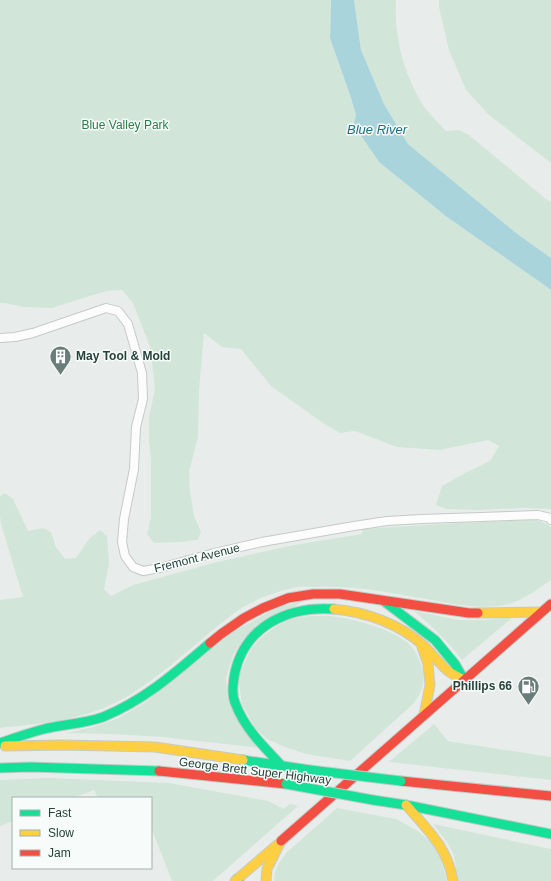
<svg xmlns="http://www.w3.org/2000/svg" width="551" height="881" font-family="Helvetica,sans-serif">
	<style>
		.green { fill: #d1e6d8 }
		.water { fill: #a9d4db }
		.lines { fill: none; stroke-linecap: round; stroke-linejoin: round }
		.street-casing { stroke: #c5cac8; stroke-width: 10 }
		.fast-casing { stroke: #c3cbc8; stroke-width: 11 }
		.slow-casing { stroke: #c3cbc8; stroke-width: 11 }
		.jam-casing { stroke: #c3cbc8; stroke-width: 11 }
		.street { stroke: #fcfcfc; stroke-width: 8 }
		.fast { stroke: #16e098; stroke-width: 9 }
		.slow { stroke: #ffcf43; stroke-width: 9 }
		.jam { stroke: #f24e42; stroke-width: 9 }
		.fast-bridge-casing { stroke: #c3ccc9; stroke-width: 11; stroke-linecap: butt }
		.fast-bridge { stroke: #16e098; stroke-width: 9 }
		.labels { text-anchor: middle; dominant-baseline: central; stroke-width: 3; stroke-linejoin: round; paint-order: stroke }
		.park-label { font-size: 12px; fill: #2d7a4b; stroke: #f7fbf9 }
		.poi-label { font-size: 12px; font-weight: bold; fill: #24423a; stroke: #f7fbf9; text-anchor: start }
		.street-label { font-size: 12px; fill: #24423a; stroke: #f7fbf9 }
		.water-label { font-size: 13px; font-style: italic; fill: #1c6f80; stroke: #f7fbf9 }
	</style>
	<rect width="100%" height="100%" fill="#e8edeb"/>
	<path class="green" d="M0,0h331l-1,38 21,60 5,17 -2,8 8,14 17,25 68,55 93,65 11,8v219l-28,-1 -43,2 -34,-1 -10,-4 6,-19 23,-13 25,-12 9,-15 -11,-6 -48,10 -43,-3 -42,-16 -15,2 -17,-10 -52,-37 -30,-37 -19,-2 -18,-14 -5,57 -1,47 -9,35 1,19 4,25 7,16 -3,8 -18,2 -26,1 -7,-9 4,-17v-57l-2,-18v-25l6,-28 -3,-26 -2,-16 -17,-44 -11,-13 -16,1 -54,17 -28,-1 -19,-4h-5z
		M354,0h42c-2,38 8,76 29,108 6,8 14,15 21,23l13,-1 10,5 77,64 5,3v56l-35,-25 -108,-89 -24,-40 -23,-54z
		M439,0h112v163l-62,-48 -23,-25 -17,-40 -10,-43z
		M5,493l8,6 15,32 15,-3 8,4 5,15 9,12 11,-1 13,-19 11,-9 7,6 2,28 -5,25 7,7 22,-11 84,-23 77,-17 68,-11 1,-5 94,-6 79,-3 11,4 4,3v53c-13,9 -26,19 -42,24 -23,6 -49,1 -72,-3 -40,-7 -81,-16 -123,-14 -6,0 -14,-1 -21,1 -18,4 -37,11 -53,21 -12,8 -22,17 -33,26 -25,21 -51,44 -79,61 -40,24 -83,27 -128,32v-128l23,-3 -22,-73 -1,-8v-20z
		M303,601l-59,37 -11,17 -7,23 1,18 33,52 -98,-11 -50,-3 -47,-1 29,-6 25,-9 27,-16 85,-69 47,-26z
		M414,611l45,9h27l27,-3 -51,43c-14,-18 -30,-34 -48,-49z
		M308,616c7,0 15,0 22,0 21,2 62,13 78,27 8,7 10,15 14,24 4,13 0,27 -9,37l-63,57 -44,-7 -21,-7 -18,-8 -11,-10 -14,-25 -4,-27 14,-30 12,-12 14,-10 14,-6z
		M434,724l14,17 103,16v23l-162,-18z
		M49,778l120,5 99,18 16,8 6,-5 8,2 -85,75h-41l-21,-54v-29h-53l-4,-8 -21,8h-60v23l-13,5v-46z
		M337,808l59,11 22,12 13,11 9,12 7,27h-173l1,-9 4,-9 7,-10z
		M433,824l118,25v32h-93l-4,-26 -7,-13z"/>
	<path class="water" d="M331,0h23l7,50 23,54 24,40 108,89 35,25v32l-11,-8 -93,-65 -68,-55 -17,-25 -8,-14 2,-8 -5,-17 -21,-60z"/>
	<g class="lines">
		<defs>
			<path id="street" d="M0,338l15,-1 18,-4 73,-25 12,3 10,13 14,49 1,26 -7,28 -2,42 -10,50 -2,23 3,14 8,11 10,4 17,-3 54,-15 48,-11 92,-16 33,-5 35,-2 116,-4 12,3 1,2"/>
			<path id="fast" d="M385,602l50,38 20,24 8,14
				M0,743c14,-5 29,-10 44,-14 19,-5 40,-5 59,-12 42,-17 73,-45 107,-74
				M243,760l67,10
				M282,766c-17,-18 -37,-37 -46,-61 -5,-10 -3,-22 -1,-33 11,-47 54,-66 99,-63
				M0,768l30,-1 129,4
				M373,800l33,5 145,29
				M237,879l2,2"/>
			<path id="slow" d="M334,609c32,3 66,15 90,37 8,8 15,17 24,25 5,4 10,6 16,9
				M478,613l64,-1
				M422,647l6,17 2,21 -6,30
				M5,746l58,-1 92,2 88,13
				M406,805c21,24 42,43 47,76
				M235,881l42,-36
				M266,881l1,-12 14,-28"/>
			<path id="jam" d="M210,643l11,-9 23,-16 19,-10 25,-10 25,-4h27l129,19h9
				M159,771l127,13
				M401,781l150,15
				M281,841l270,-237"/>
		</defs>
		<use href="#street" class="street-casing"/>
		<use href="#fast" class="fast-casing"/>
		<use href="#slow" class="slow-casing"/>
		<use href="#jam" class="jam-casing"/>
		<use href="#street" class="street"/>
		<use href="#fast" class="fast"/>
		<use href="#slow" class="slow"/>
		<use href="#jam" class="jam"/>
		<defs>
			<path id="fast-bridge" d="M310,770l91,11
				M286,784l87,16"/>
		</defs>
		<use href="#fast-bridge" class="fast-bridge-casing"/>
		<use href="#fast-bridge" class="fast-bridge"/>
	</g>
	<defs>
		<symbol id="building-pin" viewBox="-11 -11 22 30"><path d="M0 17L-7.5 6A9.5 9.5 0 1 1 7.5 6Z" fill="#697e78" stroke="#f7fbf9"/><path d="M-4-6H4V6H1V3H-1V6H-4ZM-2.5-4.3h1.7v1.8h-1.7ZM.8-4.3h1.7v1.8H.8ZM-2.5-1h1.7V.8h-1.7ZM.8-1h1.7V.8H.8Z" fill="#fff"/></symbol>
		<symbol id="fuel-pin" viewBox="-11 -11 22 30"><path d="M0 17L-7.5 6A9.5 9.5 0 1 1 7.5 6Z" fill="#697e78" stroke="#f7fbf9"/><path d="M-5.5-6h7V0h2V4h1.3V-2.5L3-4.5l.8-.8L6-3V5H2.5V1h-1V6h-7ZM-4.2-4.7v3.2H.2V-4.7Z" fill="#fff"/></symbol>
	</defs>
	<g fill-rule="evenodd">
		<use href="#building-pin" x="48" y="344" width="25" height="34"/>
		<use href="#fuel-pin" x="516" y="674" width="25" height="34"/>
	</g>
	<g class="labels">
		<g class="park-label">
			<text x="125" y="125">Blue Valley Park</text>
		</g>
		<g class="poi-label">
			<text x="76" y="356">May Tool &amp; Mold</text>
			<text x="512" y="686" text-anchor="end">Phillips 66</text>
		</g>
		<g class="street-label">
			<text transform="translate(197 558) rotate(-14)">Fremont Avenue</text>
			<text transform="translate(255 771) rotate(7)">George Brett Super Highway</text>
		</g>
		<g class="water-label">
			<text x="377" y="129">Blue River</text>
		</g>
	</g>
	<rect x="12" y="797" width="140" height="72" fill="#f7fbf9" stroke="#a3b1ad"/>
	<rect x="20" y="810" width="20" height="6" fill="#16e098" stroke="#a3b1ad"/>
	<text x="48" y="817" font-size="12" fill="#24423a">Fast</text>
	<rect x="20" y="830" width="20" height="6" fill="#ffcf43" stroke="#a3b1ad"/>
	<text x="48" y="837" font-size="12" fill="#24423a">Slow</text>
	<rect x="20" y="850" width="20" height="6" fill="#f24e42" stroke="#a3b1ad"/>
	<text x="48" y="857" font-size="12" fill="#24423a">Jam</text>
</svg>
